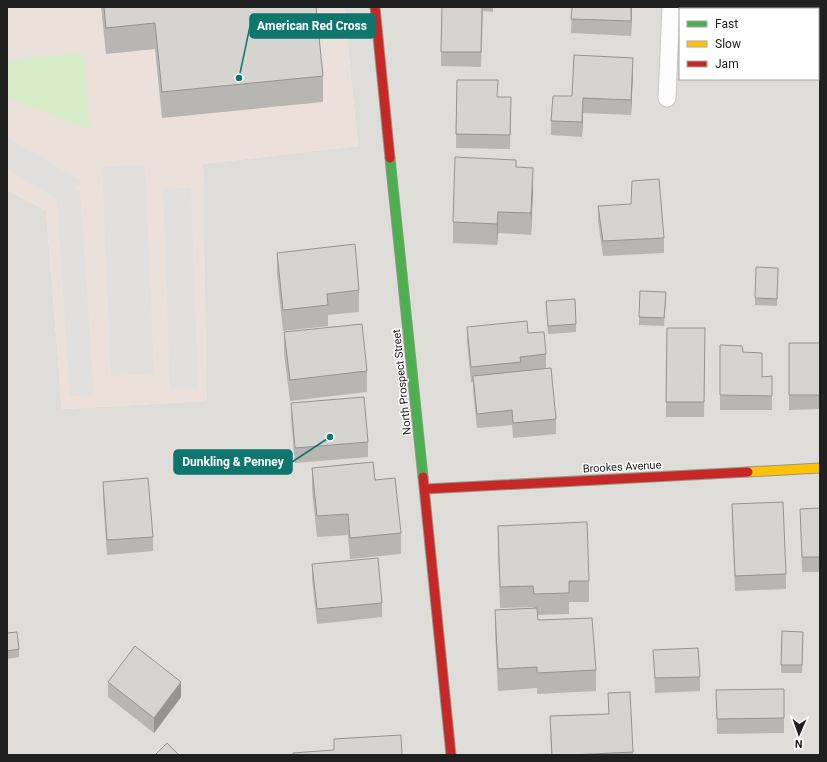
<svg xmlns="http://www.w3.org/2000/svg" width="827" height="762" font-family="Roboto,sans-serif">
	<style>
		.residential { fill: #deddda; fill-rule: evenodd }
		.commercial { fill: #ece0db }
		.grass { fill: #d7ecc8 }
		.parking { fill: #e1e0de }
		.lines { fill: none; stroke-linecap: round; stroke-linejoin: round }
		.lane-casing { stroke: #c7c7c5; stroke-width: 19 }
		.fast-casing { stroke: #949980; stroke-width: 11 }
		.slow-casing { stroke: #949980; stroke-width: 11 }
		.jam-casing { stroke: #949980; stroke-width: 11 }
		.lane { stroke: #fdfcfc; stroke-width: 17 }
		.fast { stroke: #4caf50; stroke-width: 9 }
		.slow { stroke: #ffc107; stroke-width: 9 }
		.jam { stroke: #c62828; stroke-width: 9 }
		.wall { fill: #b8b6b3 }
		.shaded-wall { fill: #969492 }
		.building { fill: #d6d4d0; stroke: #969492 }
		.labels { text-anchor: middle; dominant-baseline: central; stroke-width: 3; stroke-linejoin: round; paint-order: stroke }
		.street-label { font-size: 11px; fill: #202020; stroke: #fff }
		.leader { fill: none; stroke: #0f766e; stroke-width: 1.5 }
		.callout-dot { fill: #0f766e; stroke: #fff; stroke-width: 1.5 }
		.callout { fill: #0f766e; stroke: #0f766e; stroke-width: 1.5 }
		.callout-label { font-size: 12px; text-anchor: middle; font-weight: bold; fill: #fff }
	</style>
	<rect width="100%" height="100%" fill="#efeee9"/>
	<path class="residential" d="M344,7h476v748h-813v-565l39,21 16,198 144,-8 -3,-237 155,-18zM680,9h138v70h-138z"/>
	<path class="commercial" d="M7,7h337l14,139 -155,18 4,237 -145,8 -16,-198 -39,-21z"/>
	<path class="grass" d="M83,52l7,78 -83,-33v-37z"/>
	<path class="parking" d="M7,137l74,44 -6,9h5l14,205 -24,1 -13,-196 -50,-32z
		M145,165l9,209 -43,2 -9,-209z
		M191,188l7,200 -28,1 -7,-200z"/>
	<g class="lines">
		<defs>
			<path id="lane" d="M667,98l4,-91"/>
			<path id="fast" d="M390,158l33,319"/>
			<path id="slow" d="M748,472l72,-4"/>
			<path id="jam" d="M375,7l15,151
				M423,477l28,278
				M425,489l323,-17"/>
		</defs>
		<use href="#lane" class="lane-casing"/>
		<use href="#fast" class="fast-casing"/>
		<use href="#slow" class="slow-casing"/>
		<use href="#jam" class="jam-casing"/>
		<use href="#lane" class="lane"/>
		<use href="#fast" class="fast"/>
		<use href="#slow" class="slow"/>
		<use href="#jam" class="jam"/>
	</g>
	<path class="wall" d="M101,7h215l7,69v26l-161,16 -7,-69 -49,5z
		M442,7h51v5l-10,-1 -2,56 -40,-1z
		M572,7h60l-1,29 -60,-3z
		M633,73l-2,42 -48,-2 -1,24 -31,-2v-14l21,-25z
		M457,80l40,17h14l-1,52 -54,-1z
		M516,167l17,22 -2,46 -33,-2 -1,12 -44,-2v-21z
		M598,206l66,32v15l-61,3 -5,-35z
		M277,253l82,37v22l-31,3v11l-45,5 -6,-57z
		M778,276l-1,30 -22,-1v-7z
		M666,300l-2,26 -25,-1v-8z
		M546,301l30,23v8l-28,2z
		M467,327l61,6 18,21v14l10,51v15l-43,4 -1,-13 -35,3 -4,-37v-9h-2l-4,-40z
		M667,328h38l-1,89h-38z
		M284,332l83,39v21l-77,9 -6,-48z
		M789,343h31v66l-31,1z
		M720,345l23,7 19,25 10,-1v34h-52z
		M291,403l77,39v15l-73,6 -4,-45z
		M312,468l63,12 26,53v21l-51,5 -2,-24 -31,2 -5,-48z
		M103,482l50,55v14l-46,4 -4,-59z
		M732,504l54,70v15l-51,2 -3,-72z
		M820,508v64h-18l-2,-63z
		M498,526l91,55v21h-20v12l-31,1v5l58,50v21l-59,3v-6l-39,3 -3,-60v-21l38,-2v-1l-33,1 -2,-61z
		M312,564l70,39v14l-65,7 -5,-45z
		M782,631l21,1 -1,41h-21z
		M7,633l12,16v8l-12,2z
		M653,650l47,27v14l-45,2z
		M108,682l73,15 -27,36 -46,-36z
		M784,689v44l-67,1 -1,-44z
		M630,692l3,63h-82l-1,-39 59,-2 -1,-21z"/>
	<path class="shaded-wall" d="M631,7h1l-1,29z
		M633,58v15l-2,42v-15z
		M583,98v15l-1,24v-15z
		M533,168v21l-2,46v-22z
		M498,212v21l-1,12v-21z
		M181,682v15l-27,36v-15z"/>
	<path class="building" d="M104,7h212l7,69 -161,16 -7,-69 -49,5z
		M442,7h40l-1,45h-40z
		M572,7h59v14l-60,-2z
		M574,55l59,3 -2,42 -48,-2 -1,24 -31,-1 2,-25h19z
		M457,80h41l-1,17h14l-1,38 -54,-1z
		M455,157l61,3v7l17,1 -2,45 -33,-1 -1,12 -44,-2z
		M659,179l5,59 -61,3 -5,-35 33,-2 1,-23z
		M355,244l4,46 -32,4 1,11 -45,5 -6,-57z
		M756,267l22,1 -1,31 -22,-1z
		M640,291l26,1 -2,26 -25,-1z
		M575,299l1,25 -28,2 -2,-25z
		M527,321l1,12 16,-1 2,22 -26,3 1,5 -50,5 -4,-40z
		M362,324l5,47 -77,9 -6,-48z
		M667,328h38l-1,74h-38z
		M789,343h31v52h-31z
		M720,345l22,1 1,6 19,1v24l10,-1v20l-52,-1z
		M551,368l5,51 -43,4 -1,-13 -35,4 -4,-38z
		M364,397l4,45 -73,6 -4,-45z
		M373,462l2,18 20,-2 6,55 -51,5 -2,-24 -31,2 -5,-48z
		M148,478l5,59 -46,3 -4,-58z
		M783,502l3,72 -51,2 -3,-72z
		M820,508v49h-18l-2,-48z
		M587,522l2,59h-20v12l-35,1 -1,-8 -33,1 -2,-61z
		M378,558l4,45 -65,6 -5,-45z
		M537,608l1,12 54,-2 4,52 -59,3v-6l-39,2 -3,-59z
		M782,631l21,1 -1,33h-21z
		M17,632l2,17 -12,2v-18z
		M135,646l46,36 -27,36 -46,-36z
		M698,648l2,29 -45,1 -2,-28z
		M784,689v29l-67,1 -1,-29z
		M630,692l3,60 -63,3h-18l-2,-39 59,-2 -1,-21z
		M401,735l1,20h-109v-2l41,-3v-11z
		M167,743l12,12h-24z"/>
	<g class="labels">
		<g class="street-label">
			<text transform="translate(402 382) rotate(-96)">North Prospect Street</text>
			<text transform="translate(622 467) rotate(-3)">Brookes Avenue</text>
		</g>
	</g>
	<path class="leader" d="M239 78L250 26M330 437L292 462"/>
	<g class="callout-dot">
		<circle cx="239" cy="78" r="4"/>
		<circle cx="330" cy="437" r="4"/>
	</g>
	<g class="callout">
		<rect x="250" y="14" width="125" height="24" rx="4"/>
		<rect x="174" y="450" width="118" height="24" rx="4"/>
	</g>
	<g class="callout-label">
		<text x="312" y="30">American Red Cross</text>
		<text x="233" y="466">Dunkling &amp; Penney</text>
	</g>
	<rect width="827" height="762" fill="none" stroke="#202020" stroke-width="16"/>
	<rect x="679" y="8" width="140" height="72" fill="#ffffff" stroke="#a6a6a6"/>
	<rect x="687" y="21" width="20" height="6" fill="#4caf50" stroke="#a6a6a6"/>
	<text x="715" y="28" font-size="12" fill="#202020">Fast</text>
	<rect x="687" y="41" width="20" height="6" fill="#ffc107" stroke="#a6a6a6"/>
	<text x="715" y="48" font-size="12" fill="#202020">Slow</text>
	<rect x="687" y="61" width="20" height="6" fill="#c62828" stroke="#a6a6a6"/>
	<text x="715" y="68" font-size="12" fill="#202020">Jam</text>
	<g transform="translate(799 734) rotate(182)" stroke="#ffffff" stroke-width="3" paint-order="stroke">
	<path d="M0-3L7 15L0 10L-7 15Z" fill="#202020"/>
	<text y="-6" font-size="11" font-weight="bold" text-anchor="middle" fill="#202020">N</text>
	</g>
</svg>
